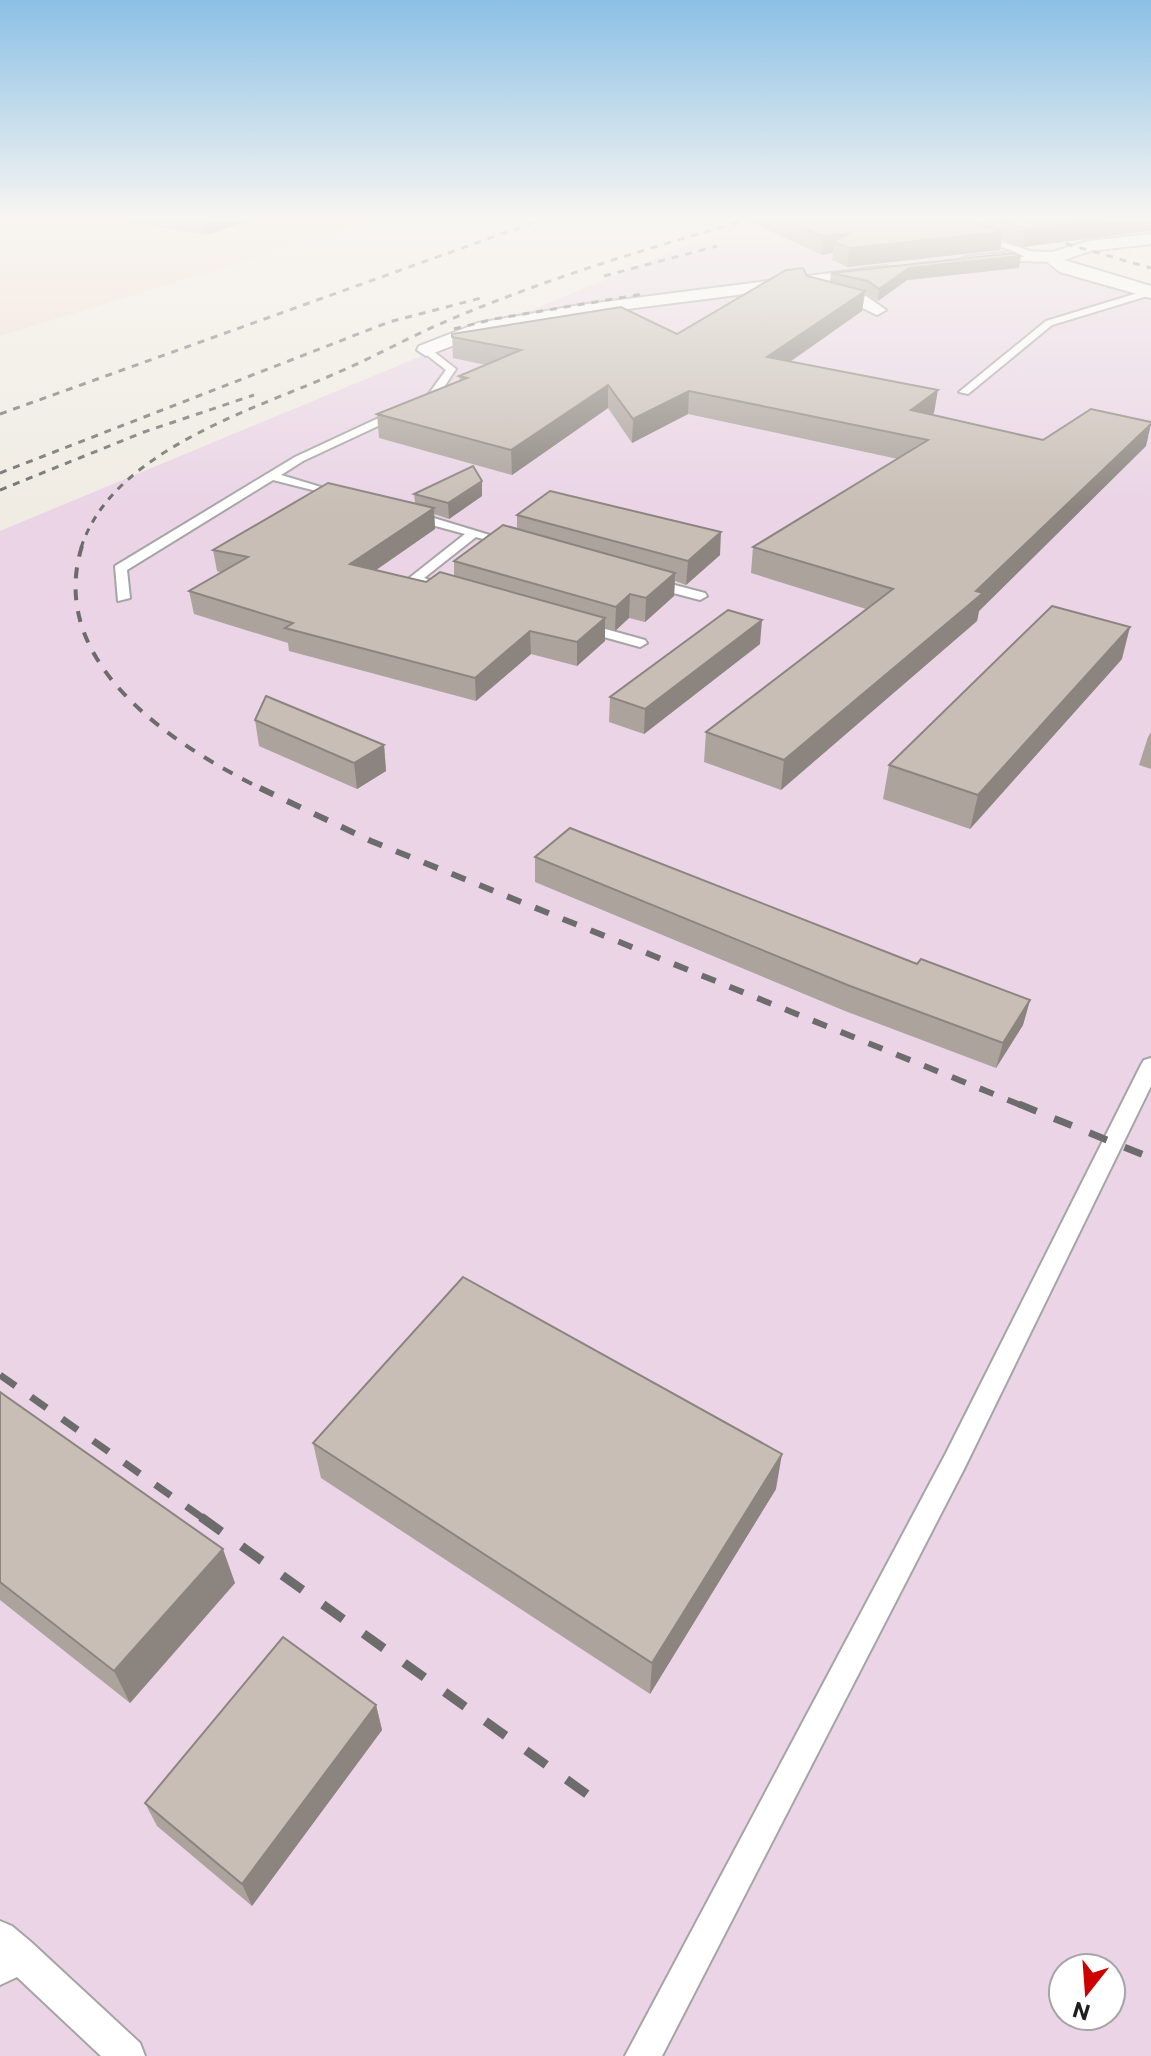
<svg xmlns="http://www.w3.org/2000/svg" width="1151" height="2056" font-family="Commissioner,sans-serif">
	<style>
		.industrial { fill: #ead4e6; fill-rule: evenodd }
		.military { fill: #f3ddd5 }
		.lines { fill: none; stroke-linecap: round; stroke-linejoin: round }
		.service-casing { stroke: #a5a5a5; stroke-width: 4 }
		.minor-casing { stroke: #a5a5a5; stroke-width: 4 }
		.tertiary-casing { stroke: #a5a5a5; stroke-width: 4 }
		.service { fill: #fff; fill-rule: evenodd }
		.minor { fill: #fff; fill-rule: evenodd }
		.tertiary { fill: #fff; fill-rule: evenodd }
		.rail-far4 { stroke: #6c6c6c; stroke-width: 3; stroke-dasharray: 7 7; stroke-linecap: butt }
		.rail-far3 { stroke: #6c6c6c; stroke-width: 4; stroke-dasharray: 11 11; stroke-linecap: butt }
		.rail-far2 { stroke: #6c6c6c; stroke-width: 6; stroke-dasharray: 15 15; stroke-linecap: butt }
		.rail-far1 { stroke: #6c6c6c; stroke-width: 7; stroke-dasharray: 19 19; stroke-linecap: butt }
		.rail { stroke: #6c6c6c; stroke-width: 9; stroke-dasharray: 25 25; stroke-linecap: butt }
		.wall { fill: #aca39d }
		.shaded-wall { fill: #8c857f }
		.building { fill: #c8beb6; stroke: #8c857f; stroke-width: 2 }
	</style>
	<rect width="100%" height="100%" fill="#f0ece3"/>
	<path class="industrial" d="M748,220h216l93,51 94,23v1762h-1151v-1525zM1063,1968h48v48h-48z"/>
	<path class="military" d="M0,220h378l-378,116z"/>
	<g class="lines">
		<defs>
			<path id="service" d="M976,233l63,21 1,2 -7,2 -60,-21z
				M1151,289v6l-99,30 -84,69 -9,-2 87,-71z
				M423,348h6l27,21 -20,30 -133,62 -22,14 63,19v4l-71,-18 -146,90 3,28 -12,3 -3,-35 180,-109 133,-62 18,-25 -23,-18z
				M406,512h8l102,31 -6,4 -34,-10 -52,41 29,10 -7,4 -38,-13 57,-45 -59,-16z
				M648,578l57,15 2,3 -7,4 -57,-15v-6z
				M580,622l65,18 2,3 -7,4 -65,-18v-6z
				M1151,1058v28l-187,383 -302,587h-37l321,-603 195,-388 3,-5z
				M0,1921l12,5 19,16 109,101 5,13h-44l-84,-79 -17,8z"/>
			<path id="minor" d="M1020,251l35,1 8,5 -8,5 -35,-1 -55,6 -8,-5 8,-5z
				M886,266l8,5 -2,3 -76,11 50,11 20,14 -9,5 -23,-11 -48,-11v-7l-226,29 -92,17 -62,24 -9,-6 2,-4 59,-23 102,-18z"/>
			<path id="tertiary" d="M1151,234v10l-61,7 -26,9 87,26v12l-91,-26 -13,-10 2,-9 39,-12z"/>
		</defs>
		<use href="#service" class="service-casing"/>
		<use href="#minor" class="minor-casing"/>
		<use href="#tertiary" class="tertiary-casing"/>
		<use href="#service" class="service"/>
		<use href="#minor" class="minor"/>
		<use href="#tertiary" class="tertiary"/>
		<path class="rail-far4" d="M1000,220l49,19 102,29
			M604,276l113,-30
			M454,329l40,-10 149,-25
			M0,414l540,-194
			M0,473l389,-151 92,-24
			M0,490l144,-58 110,-37
			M81,548c31,-98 175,-139 258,-176 37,-16 72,-36 110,-52 97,-41 198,-72 299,-100"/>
		<path class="rail-far3" d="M82,546c-37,118 93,200 182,244"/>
		<path class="rail-far2" d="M260,788l111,53 652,265"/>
		<path class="rail-far1" d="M1019,1104l132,54
			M0,1375l204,144"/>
		<path class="rail" d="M201,1517l401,288"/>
	</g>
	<path class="wall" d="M115,220h136l-44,15z
		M753,220h398l-128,27 -21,-7 -2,10 -153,17 -15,-7 1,-7 -11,2 -69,-32z
		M1019,268l-112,12 -29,21 -13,-8 -3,18 -72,51 144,51 -2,1 111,26 103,6 -167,165 -2,10 -196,169 -77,-28 2,-30 160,-123 -115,-36 2,-26 145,-88 -210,-45 -56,29 -24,-35 -96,67 -133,-37 -2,-24 83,-33 -1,-5 27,-11 -33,-7 -1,-24h225l130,-58 23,6 1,-9z
		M414,494l68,2 -33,23 -15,-5 1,15 -59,41 50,12 28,-6v-15l63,-32v-14l203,40 -34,30 -11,-4 -1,15 -29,26 -16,-4 -14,13 -10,-3v13l-28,25 -46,-12 -55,47 -187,-50 -1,-8 -94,-29 -5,-23 33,-18 -5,-2 -4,-21 202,-47z
		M760,644l-116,90 -35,-12 1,-25z
		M1122,659l-152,170 -87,-30 6,-34z
		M255,720l129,25 2,26 -29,18 -98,-43z
		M1151,732v37l-12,-4 9,-28z
		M535,857l382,107 113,36 -7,25 -27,43 -151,-57 -310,-129z
		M0,1392l235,191 -105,120 -130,-103z
		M313,1443l463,46 -126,205 -329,-216z
		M376,1705l6,25 -130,176 -95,-80 -12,-23z"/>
	<path class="shaded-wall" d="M205,220h46l-44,15z
		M1104,220h47v11l-128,16 3,-18z
		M1003,232l-3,18 -153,17 2,-19z
		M850,233l-16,9 -1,11 -11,2 2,-18z
		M1021,256l-2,12 -112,12 -29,21 1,-12 30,-21z
		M865,291l-3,20 -97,68 2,-22z
		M608,385v23l-96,67 -1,-25z
		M938,390l-4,23 -27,20 4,-23z
		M689,391l-1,23 -56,29 1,-24z
		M1151,424l-5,22 -167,165 -2,10 -196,169 3,-30z
		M482,481v15l-33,23 -1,-16z
		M434,508l1,21 -82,57 -3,-22z
		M721,532l-1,23 -34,30 2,-24z
		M675,573l-1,23 -29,26 1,-24z
		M630,594l-1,24 -14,13 1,-24z
		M605,618v23l-28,25v-24z
		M762,620l-2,24 -116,90 1,-25z
		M1130,627l-8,32 -152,170 8,-34z
		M530,631l1,23 -55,47 -1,-23z
		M384,745l2,26 -29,18 -3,-26z
		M1030,1000l-7,25 -27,43 7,-25z
		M782,1454l-6,35 -126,205 2,-31z
		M223,1549l12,34 -105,120 -16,-32z
		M376,1705l6,25 -130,176 -10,-22z"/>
	<path class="building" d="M786,220h179l38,12 -154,16 -15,-6 16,-9 -26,4z
		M997,220h107l-78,9z
		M1014,253l7,3 -112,12 -30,21 -11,-8 -37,-8z
		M803,268l4,8 58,15 -98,66 171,33 -27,20 132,30 48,-31 60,13v2l-175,167 7,2 -199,167 -78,-28 187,-143 -140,-42 175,-107 -239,-49 -56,28 -25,-34 -97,65 -134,-36 90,-36 -8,-2 62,-26 -69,-13v-3l169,-27 56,27 109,-64z
		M473,466l9,15 -34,22 -34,-9z
		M328,483l106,25 -84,56 76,18 14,-10 165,46 -28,24 -47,-11 -55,47 -190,-50 8,-5 -104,-32 59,-34 -35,-7z
		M550,491l171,41 -33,29 -171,-46z
		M503,525l172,48 -29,25 -16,-4 -14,13 -162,-46z
		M1052,606l78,21 -152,168 -89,-30z
		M728,610l34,10 -117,89 -35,-12z
		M266,696l118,49 -30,18 -99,-43z
		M570,828l347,136 4,-5 109,41 -27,43 -153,-57 -315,-129z
		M463,1277l319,177 -130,209 -339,-220z
		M0,1392l223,157 -109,122 -114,-89z
		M283,1637l93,68 -134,179 -97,-81z"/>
	<linearGradient id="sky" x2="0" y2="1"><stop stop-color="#8bc0e5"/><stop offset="0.43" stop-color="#f8f6f2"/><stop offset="1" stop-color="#f8f6f2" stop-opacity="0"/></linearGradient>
	<rect width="1151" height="508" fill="url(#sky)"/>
	<g transform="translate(1087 1992) rotate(197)"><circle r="38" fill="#ffffff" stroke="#a5a5a5" stroke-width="2"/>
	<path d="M0-6L14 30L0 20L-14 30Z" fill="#cc0100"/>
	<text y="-12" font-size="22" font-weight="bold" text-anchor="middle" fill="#1e1e1e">N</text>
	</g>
</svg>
